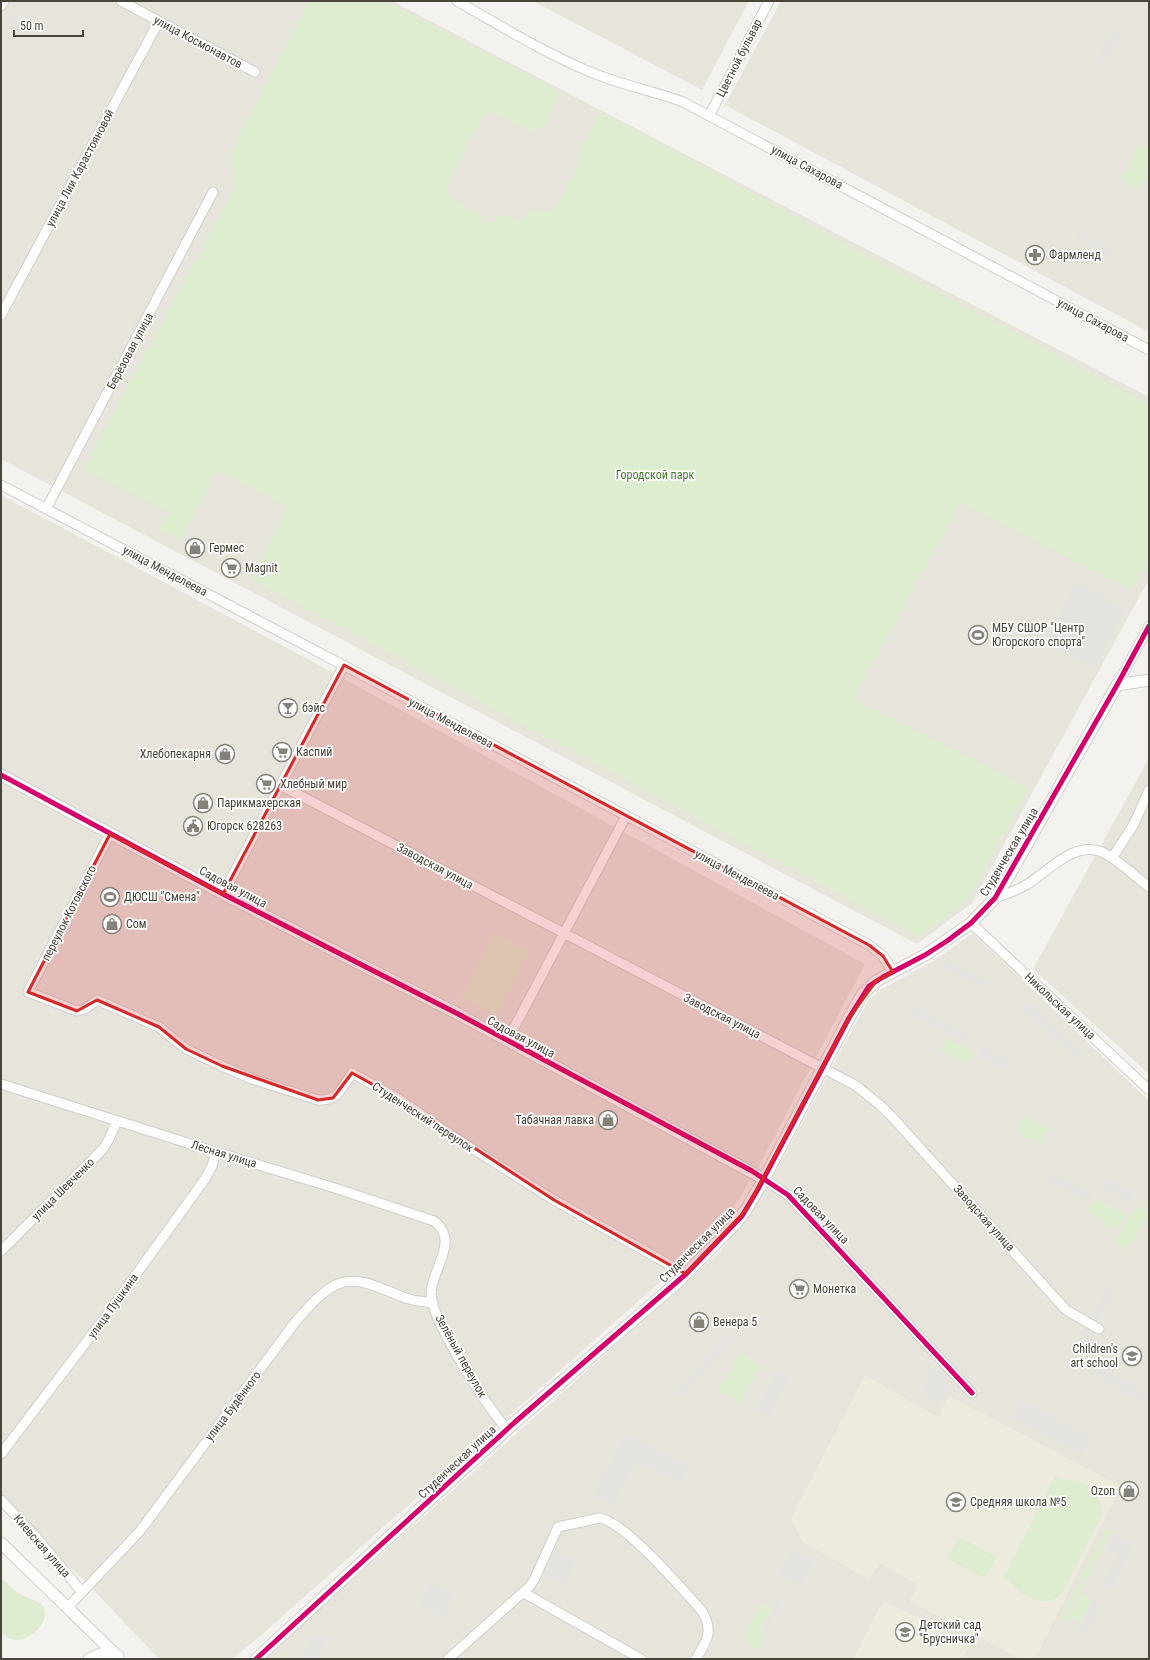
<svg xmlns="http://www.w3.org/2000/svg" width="1150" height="1660" font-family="'Roboto Condensed',sans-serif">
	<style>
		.residential { fill: #e7e4dc }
		.education { fill: #edebde }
		.green { fill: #deecd0 }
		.parking { fill: #e5e3df }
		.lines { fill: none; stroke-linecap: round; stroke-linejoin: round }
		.minor-casing { stroke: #d1d0cc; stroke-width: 11 }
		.tertiary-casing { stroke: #d1d0cc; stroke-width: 13 }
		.minor { stroke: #fdfdfc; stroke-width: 9 }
		.tertiary { stroke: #fdfdfc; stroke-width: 11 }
		.cycleway-casing { stroke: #fff; stroke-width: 8 }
		.cycleway { stroke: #d6006c; stroke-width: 5 }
		.marked { fill: #d62828; fill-opacity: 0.2; stroke: #d62828; stroke-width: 3; stroke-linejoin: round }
		.labels { text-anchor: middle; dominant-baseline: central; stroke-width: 3.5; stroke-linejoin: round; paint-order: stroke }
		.street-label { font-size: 12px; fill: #4a453a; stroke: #fff }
		.poi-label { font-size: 12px; fill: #4a453a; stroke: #fff; text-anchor: start }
		.park-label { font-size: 12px; fill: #437b2e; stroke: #fff }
	</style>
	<rect width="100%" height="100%" fill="#f3f2ee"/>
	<path class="residential" d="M1,1h391l757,396v182l-177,324 -55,41 -916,-485z
		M533,1h216l-47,89z
		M781,1h368v331l-424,-227z
		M1,495l325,174 539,295 -103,196 -40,67 -463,410 -27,22h-73l-75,-79 -83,-72z
		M1149,758v316l-116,-105z
		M973,933l176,168v558h-885l456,-407 48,-66 100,-185 12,-11 52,-28z"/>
	<path class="education" d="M865,1375l73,42 11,-21 172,90 -86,173h-14l-112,-58 9,-17 -39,-21 -9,17 -68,-38 -11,-24z
		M883,1600l87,45 -8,14h-109z"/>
	<path class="green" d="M309,1h77l172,89 1,6 -16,32 -11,4 -40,-19 -9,3 -37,73 4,8 43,26 6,-9 21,7 8,-9 26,-1 23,-44 2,-16 19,-36h8l110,57 156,87 44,21 233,124v156l-17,30 -171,-87 -107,196 175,89 -61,113 -49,36 -668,-358 36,-72 -69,-37 -37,71 -22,-11 10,-18 -86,-43 151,-281 -4,-36z
		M1139,144l10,5v23l-10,18 -19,-10z
		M493,933l36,19 -32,63 -36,-18z
		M947,1038l27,15 -7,12 -27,-15z
		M1024,1115l26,13 -9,17 -25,-13z
		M1095,1198l30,16 -8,15 -30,-17z
		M1135,1205l14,7 -22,40 -13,-8z
		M739,1352l22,12 -20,39 -23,-12z
		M1055,1477c9,4 16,2 25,5 14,6 24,19 21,34l-39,77 -5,4 -7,4h-8l-9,-2 -12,-6 -12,-12 -6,-3z
		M1106,1529l6,3 -25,50 -7,-4z
		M958,1537l39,20 -12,21 -38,-20z
		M1,1578c8,7 15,15 25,19 6,3 15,4 18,11 8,17 -27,46 -42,24z
		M1079,1582l6,3 -19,37 -6,-3z
		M1082,1595l10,5 -12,23 -10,-6z
		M764,1604l8,4 -12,23 6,3 -9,16 -11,-9 -2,-6 15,-29z"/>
	<path class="parking" d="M8,16l28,14 -3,6 -28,-14z
		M1114,29l7,4 -17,29 -6,-3z
		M1079,232l36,19 -3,5 -36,-19z
		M1077,582l48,26 -33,62 -48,-26z
		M191,890l39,20 -4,7 -39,-20z
		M946,960l46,24 -4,6 -46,-23z
		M1025,1000l59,55 -5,6 -59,-55z
		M916,1008l53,27 -3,6 -54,-27z
		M983,1048l29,14 -4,8 -29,-15z
		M1051,1173l41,21 -4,7 -40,-21z
		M1104,1179l30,16 -4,7 -30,-16z
		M1107,1288l7,4 -15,29 -7,-4z
		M1086,1327l7,3 -10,19 -7,-3z
		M727,1336l5,4 -53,58 -5,-5z
		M1092,1364l57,31v1l-6,6 -51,-29z
		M930,1366l20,13 -11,24 -16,-10z
		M776,1370l14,7 -21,39 -13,-7z
		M1021,1401l69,37 -8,17 -70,-37z
		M625,1433l64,33 -8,16 -44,-22 -23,45 -21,-11z
		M1114,1534l20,10 -24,47 -9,-5 16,-30 -11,-6z
		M554,1549l21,12 -10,23 -22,-12z
		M790,1549l25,13 -13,24 -24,-13z
		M430,1582l25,13 -12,22 -25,-13z
		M777,1599l6,3 -17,32 -5,-3z
		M1093,1602l8,5 -17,30 -8,-4z
		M316,1634l12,5 -12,20 -16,-1z"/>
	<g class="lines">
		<defs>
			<path id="minor" d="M121,1l134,71
				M457,1c44,25 89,53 136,72 29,12 60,18 90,29l466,248
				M1,6l3,-5
				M709,116l60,-115
				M1,315l158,-294
				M1,485l357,188 511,272 14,11 10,16
				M46,509l167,-317
				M1117,685l32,-59
				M282,786l573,299 25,20 14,14 172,191 33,19
				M110,834l-82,158 49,19 8,-2 12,-9 62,27 27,22 36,17 30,13 66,21c20,1 24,-12 34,-27l47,26 49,34 106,67 132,74
				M1112,858l22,-34 15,-34
				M223,894l121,-229
				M995,898c11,-4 21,-7 31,-13 22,-13 48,-45 76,-33 17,8 32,24 47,35
				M971,923l178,167
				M507,1041l119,-225
				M1,1084l215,68 122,37 96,32c27,20 -4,50 -3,74 2,28 56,112 76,134
				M764,1179l24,16 184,198
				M1,1251l102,-102 6,-10 8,-18
				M1,1454l105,-138 99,-137 7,-13 4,-14
				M1,1500l35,37 46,55
				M524,1593l117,66
				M68,1607l72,-76 156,-210c12,-13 25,-30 42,-37 22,-9 47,7 68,14 8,3 18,4 27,5
				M448,1659l81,-72 5,-7 24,-53 42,-9c26,5 82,71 102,93 12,21 5,29 -6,48"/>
			<path id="tertiary" d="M1,775l222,119 237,121 304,164
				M1,1543l115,112
				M89,1659l14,-6 15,3
				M256,1659l259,-237 163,-140 58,-59 10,-13 18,-31 85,-161 13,-23 14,-14 49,-26 46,-32 24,-25 15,-24 107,-189 32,-5"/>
		</defs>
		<use href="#minor" class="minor-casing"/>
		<use href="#tertiary" class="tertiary-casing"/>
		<use href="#minor" class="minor"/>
		<use href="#tertiary" class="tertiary"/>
		<defs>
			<path id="cycleway" d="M1,775l222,119 237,121 292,156 36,24 184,198
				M256,1659l259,-237 171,-148 56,-58 16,-27 91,-171 20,-32 14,-9 42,-22 22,-14 24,-18 24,-25 122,-213 32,-59"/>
		</defs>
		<use href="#cycleway" class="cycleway-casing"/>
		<use href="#cycleway" class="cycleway"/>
	</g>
	<path class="marked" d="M344,665l525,280 14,11 10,16 -17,9 -27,37 -103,192 -60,64 -132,-74 -155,-101 -47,-26 -19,25 -15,2 -96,-34 -36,-17 -27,-22 -62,-27 -20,11 -49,-19 82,-158 113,60z"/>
	<defs>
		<symbol id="pharmacy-ring" viewBox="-11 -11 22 22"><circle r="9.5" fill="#fff" stroke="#858279" stroke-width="1.5"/><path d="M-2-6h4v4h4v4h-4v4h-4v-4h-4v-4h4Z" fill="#858279"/></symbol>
		<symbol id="shop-ring" viewBox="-11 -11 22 22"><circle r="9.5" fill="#fff" stroke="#858279" stroke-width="1.5"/><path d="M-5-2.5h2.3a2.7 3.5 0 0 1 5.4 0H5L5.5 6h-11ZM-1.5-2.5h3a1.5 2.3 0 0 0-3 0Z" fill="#858279"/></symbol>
		<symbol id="supermarket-ring" viewBox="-11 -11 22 22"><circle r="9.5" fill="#fff" stroke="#858279" stroke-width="1.5"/><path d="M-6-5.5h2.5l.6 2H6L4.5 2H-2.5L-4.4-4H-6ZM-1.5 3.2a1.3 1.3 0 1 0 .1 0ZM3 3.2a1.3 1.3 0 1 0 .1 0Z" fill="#858279"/></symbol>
		<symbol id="stadium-ring" viewBox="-11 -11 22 22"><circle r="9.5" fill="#fff" stroke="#858279" stroke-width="1.5"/><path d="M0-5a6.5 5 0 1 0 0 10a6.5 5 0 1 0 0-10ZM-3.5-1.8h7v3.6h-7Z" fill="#858279"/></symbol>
		<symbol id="bar-ring" viewBox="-11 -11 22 22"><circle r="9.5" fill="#fff" stroke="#858279" stroke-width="1.5"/><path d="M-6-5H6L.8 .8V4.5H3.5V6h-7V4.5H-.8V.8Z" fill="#858279"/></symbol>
		<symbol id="civic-ring" viewBox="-11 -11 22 22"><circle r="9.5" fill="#fff" stroke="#858279" stroke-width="1.5"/><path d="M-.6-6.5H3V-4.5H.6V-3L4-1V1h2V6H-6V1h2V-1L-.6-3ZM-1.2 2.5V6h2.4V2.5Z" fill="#858279"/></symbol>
		<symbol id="school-ring" viewBox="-11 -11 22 22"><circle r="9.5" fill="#fff" stroke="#858279" stroke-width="1.5"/><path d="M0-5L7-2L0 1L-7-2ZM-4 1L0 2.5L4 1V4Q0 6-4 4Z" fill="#858279"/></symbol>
	</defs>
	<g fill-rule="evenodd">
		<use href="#pharmacy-ring" x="1024" y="244" width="22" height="22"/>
		<use href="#shop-ring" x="184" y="537" width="22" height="22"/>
		<use href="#supermarket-ring" x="220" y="557" width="22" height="22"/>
		<use href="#stadium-ring" x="967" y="624" width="22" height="22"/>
		<use href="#bar-ring" x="277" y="697" width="22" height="22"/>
		<use href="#supermarket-ring" x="271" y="741" width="22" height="22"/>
		<use href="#shop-ring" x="214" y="743" width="22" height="22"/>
		<use href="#supermarket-ring" x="255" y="773" width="22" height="22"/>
		<use href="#shop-ring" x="192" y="792" width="22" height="22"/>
		<use href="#civic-ring" x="182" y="815" width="22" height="22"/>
		<use href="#stadium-ring" x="99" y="886" width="22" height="22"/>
		<use href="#shop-ring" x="101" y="913" width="22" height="22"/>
		<use href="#shop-ring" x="597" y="1109" width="22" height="22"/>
		<use href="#supermarket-ring" x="788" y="1278" width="22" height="22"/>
		<use href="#shop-ring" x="688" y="1311" width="22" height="22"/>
		<use href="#school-ring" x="1121" y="1345" width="22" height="22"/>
		<use href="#shop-ring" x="1118" y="1480" width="22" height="22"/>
		<use href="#school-ring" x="945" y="1491" width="22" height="22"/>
		<use href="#school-ring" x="894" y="1621" width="22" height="22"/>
	</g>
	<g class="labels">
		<g class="street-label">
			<text transform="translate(198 42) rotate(28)">улица Космонавтов</text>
			<text transform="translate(739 58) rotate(-63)">Цветной бульвар</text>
			<text transform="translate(807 167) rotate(28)">улица Сахарова</text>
			<text transform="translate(80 168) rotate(-62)">улица Лии Карастояновой</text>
			<text transform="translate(1093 320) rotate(28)">улица Сахарова</text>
			<text transform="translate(130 351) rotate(-62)">Берёзовая улица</text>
			<text transform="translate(165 571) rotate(28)">улица Менделеева</text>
			<text transform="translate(451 723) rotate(28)">улица Менделеева</text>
			<text transform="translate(1009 852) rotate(-59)">Студенческая улица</text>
			<text transform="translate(435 866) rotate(28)">Заводская улица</text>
			<text transform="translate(737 875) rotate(28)">улица Менделеева</text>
			<text transform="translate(233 887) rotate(28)">Садовая улица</text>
			<text transform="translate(69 913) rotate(-63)">переулок Котовского</text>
			<text transform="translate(1060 1006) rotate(43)">Никольская улица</text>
			<text transform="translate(722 1016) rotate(27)">Заводская улица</text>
			<text transform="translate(521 1037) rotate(28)">Садовая улица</text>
			<text transform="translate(423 1117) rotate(33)">Студенческий переулок</text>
			<text transform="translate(224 1154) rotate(17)">Лесная улица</text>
			<text transform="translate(63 1189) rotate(-45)">улица Шевченко</text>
			<text transform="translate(821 1215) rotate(46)">Садовая улица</text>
			<text transform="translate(984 1218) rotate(48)">Заводская улица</text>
			<text transform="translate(697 1245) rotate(-45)">Студенческая улица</text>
			<text transform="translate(113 1306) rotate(-54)">улица Пушкина</text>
			<text transform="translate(461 1356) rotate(61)">Зелёный переулок</text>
			<text transform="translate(233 1406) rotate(-53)">улица Будённого</text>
			<text transform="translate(457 1462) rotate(-43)">Студенческая улица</text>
			<text transform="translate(42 1546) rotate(49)">Киевская улица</text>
		</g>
		<g class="poi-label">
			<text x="1049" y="255">Фармленд</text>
			<text x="209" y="548">Гермес</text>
			<text x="245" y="568">Magnit</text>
			<text x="992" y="628">МБУ СШОР "Центр<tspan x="992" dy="14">Югорского спорта"</tspan></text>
			<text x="302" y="708">бэйс</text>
			<text x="296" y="752">Каспий</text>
			<text x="211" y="754" text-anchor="end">Хлебопекарня</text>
			<text x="280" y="784">Хлебный мир</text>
			<text x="217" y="803">Парикмахерская</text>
			<text x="207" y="826">Югорск 628263</text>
			<text x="124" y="897">ДЮСШ "Смена"</text>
			<text x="126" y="924">Сом</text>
			<text x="594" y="1120" text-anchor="end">Табачная лавка</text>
			<text x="813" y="1289">Монетка</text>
			<text x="713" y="1322">Венера 5</text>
			<text x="1118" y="1349" text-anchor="end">Children's<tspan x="1118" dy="14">art school</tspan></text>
			<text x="1115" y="1491" text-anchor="end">Ozon</text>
			<text x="970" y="1502">Средняя школа №5</text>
			<text x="919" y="1625">Детский сад<tspan x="919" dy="14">"Брусничка"</tspan></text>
		</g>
		<g class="park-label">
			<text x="655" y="475">Городской парк</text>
		</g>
	</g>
	<rect width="1150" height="1660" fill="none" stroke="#4a453a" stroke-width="4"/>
	<path d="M14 30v6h69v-6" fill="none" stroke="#4a453a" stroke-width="2"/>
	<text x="20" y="30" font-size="12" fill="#4a453a" stroke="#ffffff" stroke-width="3" paint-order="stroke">50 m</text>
</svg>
